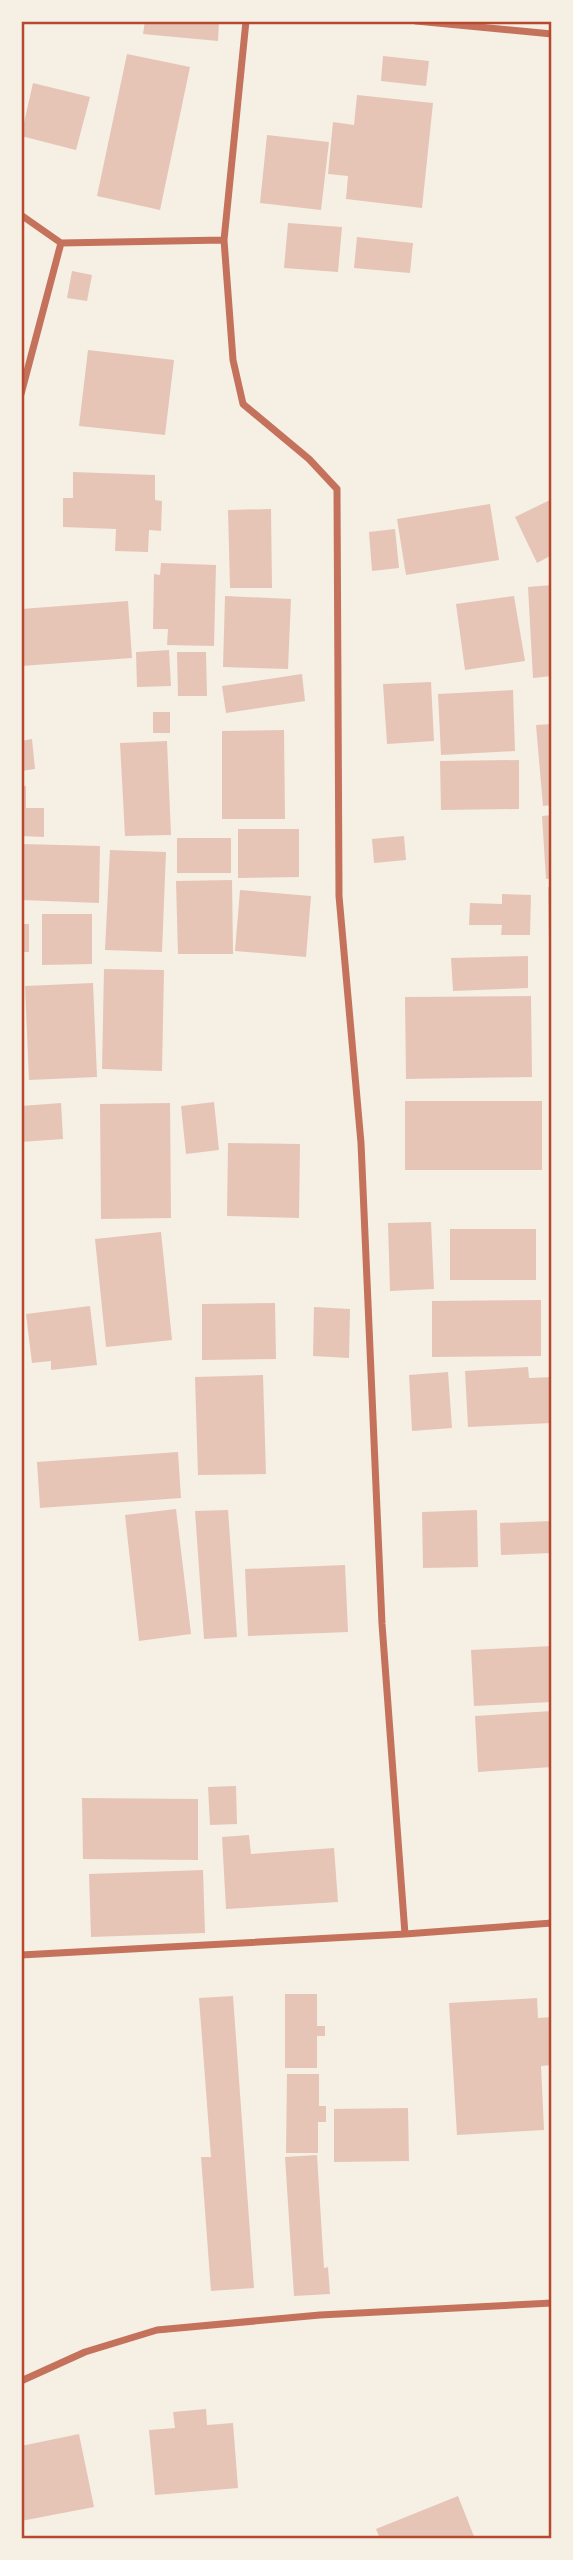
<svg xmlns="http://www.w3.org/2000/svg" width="573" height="2560" font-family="Lato,sans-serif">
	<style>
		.building { fill: #e6c5b7 }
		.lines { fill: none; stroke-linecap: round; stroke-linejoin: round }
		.minor { stroke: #c5725c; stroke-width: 7 }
		.neatline { fill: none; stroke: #b5482f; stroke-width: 2.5 }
	</style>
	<rect width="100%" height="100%" fill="#f6efe4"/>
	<path class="building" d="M145,21h74l-1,20 -75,-7z
		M127,54l63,13 -30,143 -63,-14z
		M383,56l46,5 -3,25 -45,-5z
		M33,83l57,14 -14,53 -55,-14z
		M357,95l76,8 -11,105 -76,-9 2,-23 -20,-2 5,-52 21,3z
		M267,135l62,7 -8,68 -61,-7z
		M288,223l54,4 -4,45 -54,-4z
		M357,237l56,6 -3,30 -56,-5z
		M72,271l20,4 -5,26 -20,-3z
		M88,350l86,10 -9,75 -86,-9z
		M73,472l82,3v25l7,1 -1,30 -12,-1 -1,22 -33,-1 1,-22 -53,-2v-29h10z
		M552,499v56l-15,8 -22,-46z
		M490,504l9,56 -93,15 -9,-56z
		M271,509l1,79h-42l-2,-78z
		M395,529l4,39 -27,3 -3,-39z
		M161,563l55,2 -2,81 -47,-1 1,-16h-15l1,-55 6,1z
		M552,585v91l-19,2 -5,-91z
		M225,596l66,3 -3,70 -65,-2z
		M514,596l11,65 -60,9 -9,-66z
		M128,601l4,57 -111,8v-57z
		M169,650l2,36 -34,1 -1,-35z
		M177,652h29l1,44h-29z
		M302,674l3,27 -79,12 -4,-27z
		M431,682l3,59 -47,3 -4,-60z
		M513,690l2,61 -74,4 -3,-61z
		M153,712h17v21h-17z
		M552,724v81l-9,1 -7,-81z
		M284,730l1,89h-63v-88z
		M32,739l3,30 -14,2v-30z
		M167,741l4,94 -46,1 -5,-93z
		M519,760v49l-78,1 -1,-49z
		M21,786h5v22h18v29l-23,-1z
		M552,815v63l-6,1 -4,-63z
		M238,829h61v48l-61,1z
		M404,836l2,24 -32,3 -2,-24z
		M177,838h54v35h-54z
		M21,844l79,2 -1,57 -78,-3z
		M110,850l56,2 -4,100 -57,-2z
		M232,880l1,74h-55l-2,-73z
		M548,887h4v57h-3z
		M240,890l71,6 -5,61 -71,-6z
		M502,894l29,1 -1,40h-29l1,-10h-33l1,-22 32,1z
		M42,914h50v50l-50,1z
		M21,924h8v28h-8z
		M528,956v32l-75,3 -2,-33z
		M104,969l60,1 -2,101 -60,-2z
		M93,983l4,94 -68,3 -4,-94z
		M531,996l1,81 -126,2 -1,-82z
		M405,1101h137v69h-137z
		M214,1102l5,48 -33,4 -5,-48z
		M61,1103l2,36 -42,3v-36z
		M170,1103l1,115 -70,1 -1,-115z
		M228,1143l72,1 -1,74 -72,-2z
		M431,1222l3,67 -44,2 -2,-68z
		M450,1229h86v51h-86z
		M161,1232l11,108 -66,7 -11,-108z
		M541,1300v56l-109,1v-56z
		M275,1303l1,56 -74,1v-56z
		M90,1306l7,59 -46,5v-9l-19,2 -6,-49z
		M314,1307l36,2 -1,49 -36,-2z
		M528,1367l1,11 23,-1v46l-84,4 -3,-56z
		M448,1372l4,56 -40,3 -3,-56z
		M263,1375l3,99 -68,1 -3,-98z
		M178,1452l3,46 -141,10 -3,-46z
		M176,1509l15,125 -52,7 -14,-126z
		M228,1510l9,127 -33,2 -9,-128z
		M477,1510l1,57 -55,1 -1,-56z
		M552,1521v32l-51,2 -1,-32z
		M345,1565l3,67 -100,4 -3,-67z
		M552,1646v56l-78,4 -3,-56z
		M552,1711v56l-74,5 -3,-56z
		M236,1786l1,38 -27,1 -2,-38z
		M82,1798l116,1v61l-115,-1z
		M249,1835l2,19 83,-6 4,54 -112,7 -4,-72z
		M203,1870l2,63 -114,4 -2,-63z
		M285,1994h32v32h8v10h-8v32h-32z
		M233,1996l21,292 -43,3 -10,-134h10l-12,-159z
		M537,1998l1,20 14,-1v48l-11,1 3,64 -87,5 -8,-132z
		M287,2074h32v32h7v16h-8v31h-32z
		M408,2108l1,53 -75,1v-53z
		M317,2155l7,113 4,-1 2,27 -36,2 -9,-139z
		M206,2409l1,16 26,-2 5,65 -83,7 -6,-65 26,-2 -2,-16z
		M79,2434l15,73 -73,14v-75z
		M458,2496l17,43h-95l-4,-10z"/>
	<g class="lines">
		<path class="minor" d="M246,21l-22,219 9,120 10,44 66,55 28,30 2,407 22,247 21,481 23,310
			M416,21l136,13
			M21,215l40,28 163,-3
			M21,394l40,-151
			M21,1955l384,-21 147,-11
			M21,2381l64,-29 72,-22 163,-15 232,-12"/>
	</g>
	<rect width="573" height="2560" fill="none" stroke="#f6efe4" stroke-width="46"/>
	<rect x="23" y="23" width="527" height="2514" class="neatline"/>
</svg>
